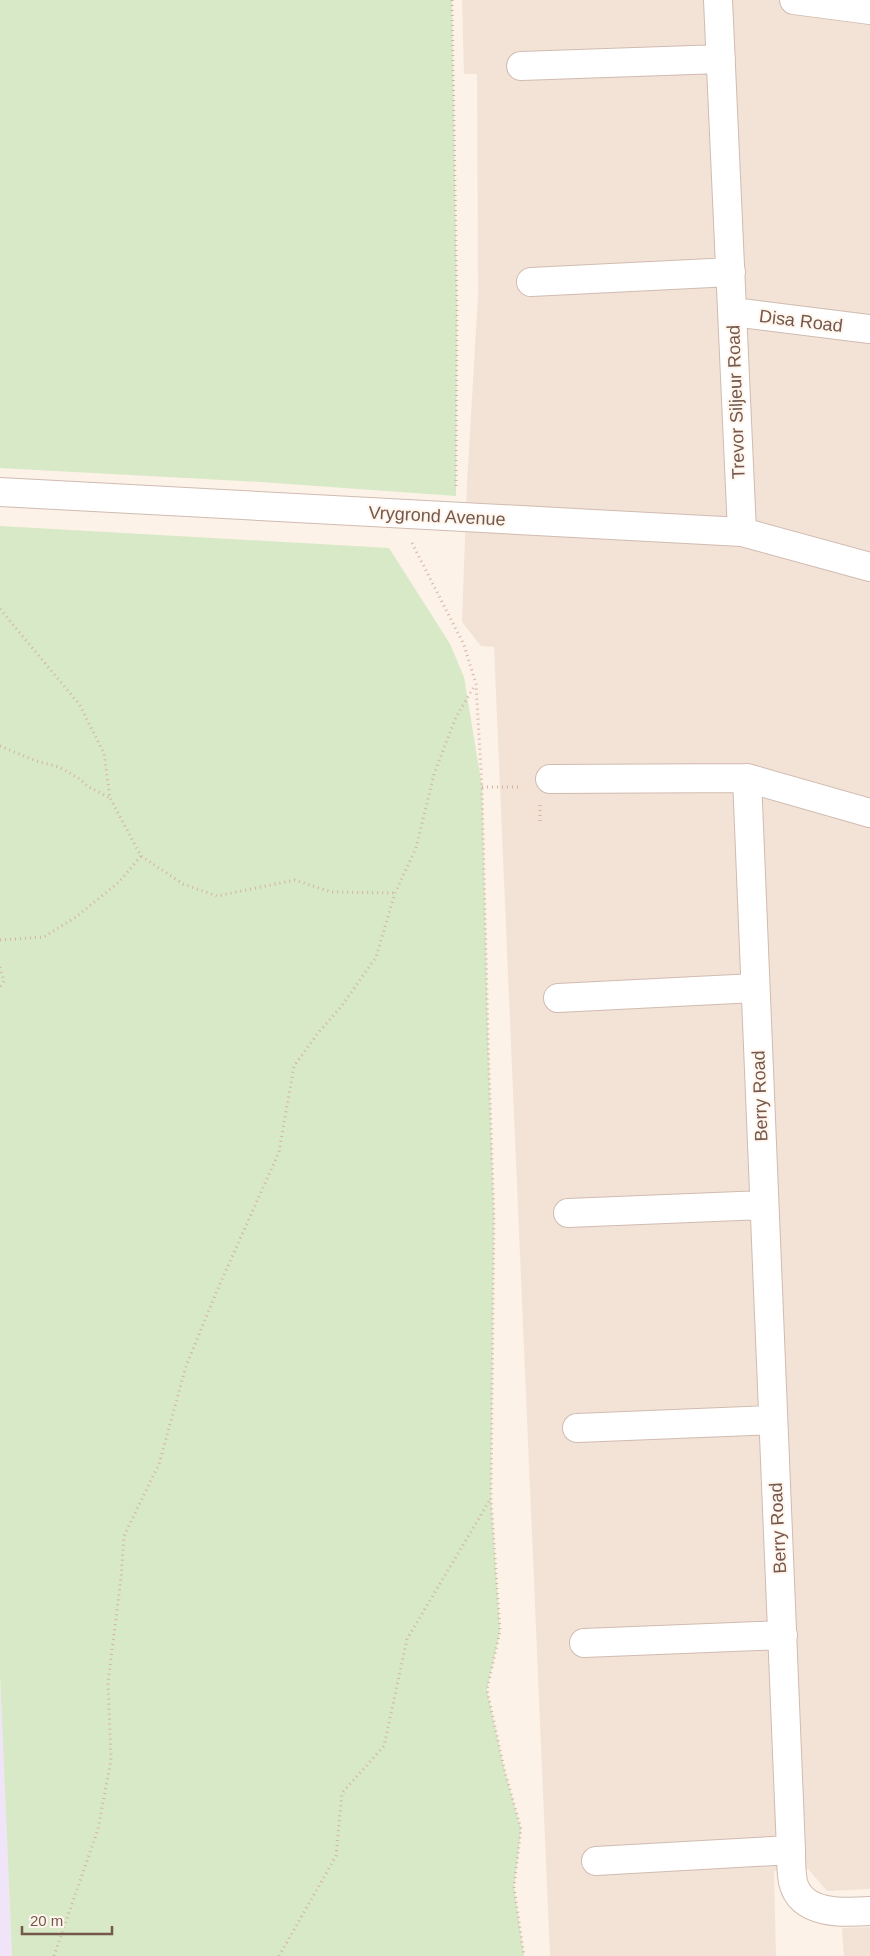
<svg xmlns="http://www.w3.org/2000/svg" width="870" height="1956" font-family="Arial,sans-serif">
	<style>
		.residential { fill: #f3e3d6 }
		.education { fill: #efe4f8 }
		.green { fill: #d7e9c6 }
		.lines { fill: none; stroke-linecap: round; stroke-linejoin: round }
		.street-casing { stroke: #d0bbb0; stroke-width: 30 }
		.path { stroke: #d6b2a2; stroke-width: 3; stroke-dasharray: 1 4; stroke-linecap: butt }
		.street { stroke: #fff; stroke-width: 28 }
		.labels { text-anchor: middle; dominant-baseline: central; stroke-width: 4; stroke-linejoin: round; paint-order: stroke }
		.street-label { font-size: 18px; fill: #75574c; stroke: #fff6ee }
	</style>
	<rect width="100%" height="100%" fill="#fcf2e7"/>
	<path class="residential" d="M462,0h408v1889l-43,2 -19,-22 -34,2 2,85h-226l-56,-1309 -13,-1 -19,-24 5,-139 11,-187 -1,-222h-13z
		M870,1927v29h-26l-2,-28z"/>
	<path class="education" d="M0,1675l12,281h-12z"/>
	<path class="green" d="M0,0h452l5,311 -1,185 -195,-14 -261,-14z
		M0,526l389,22 61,96 14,33 18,110 6,251 6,178 -3,282 9,133 -13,59 17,78 17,61 -7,58 10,69h-512l-12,-281z"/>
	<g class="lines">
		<defs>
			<path id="street" d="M718,0l24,532
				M794,0l76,10
				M521,66l200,-7
				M531,282l200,-10
				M733,312l137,17
				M0,492l742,40 128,35
				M747,778l44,1072c0,11 0,22 2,32 8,33 50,31 77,29
				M550,779l197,-1 123,35
				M558,998l197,-10
				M568,1213l196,-8
				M577,1428l196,-8
				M584,1643l199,-8
				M596,1861l195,-11"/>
		</defs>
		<use href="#street" class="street-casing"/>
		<path class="path" d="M452,0l5,311 -1,176
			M412,543l52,102 12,39 6,103 6,251 6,178 -3,282 9,133 -13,59 17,78 17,61 -7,58 10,69
			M0,609l79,95 25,49 6,45 31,58 42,28 34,12 78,-16 36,12 64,1
			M0,746l36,15 23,6 21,12 7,7 23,12
			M482,787h40
			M540,805v20
			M0,940l44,-3 32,-20 43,-35 22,-26
			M0,967l4,14 -4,6
			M54,1956l44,-127 13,-69 -3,-78 13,-104 3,-42 35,-72 27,-98 33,-80 60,-134 15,-86 24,-33 23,-26 35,-50 19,-64 21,-45 18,-74 22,-57 19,-32
			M279,1956l57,-100 6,-63 42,-47 23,-107 84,-141"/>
		<use href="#street" class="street"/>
	</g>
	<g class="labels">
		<g class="street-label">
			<text transform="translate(801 321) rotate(7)">Disa Road</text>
			<text transform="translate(736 402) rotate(-92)">Trevor Siljeur Road</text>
			<text transform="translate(437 516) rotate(3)">Vrygrond Avenue</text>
			<text transform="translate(760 1096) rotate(-92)">Berry Road</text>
			<text transform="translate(778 1528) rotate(-93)">Berry Road</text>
		</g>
	</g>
	<path d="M22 1926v8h90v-8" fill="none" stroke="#75574c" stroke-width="2.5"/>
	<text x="30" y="1926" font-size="15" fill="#75574c" stroke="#fff6ee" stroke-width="4" paint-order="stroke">20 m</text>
</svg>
